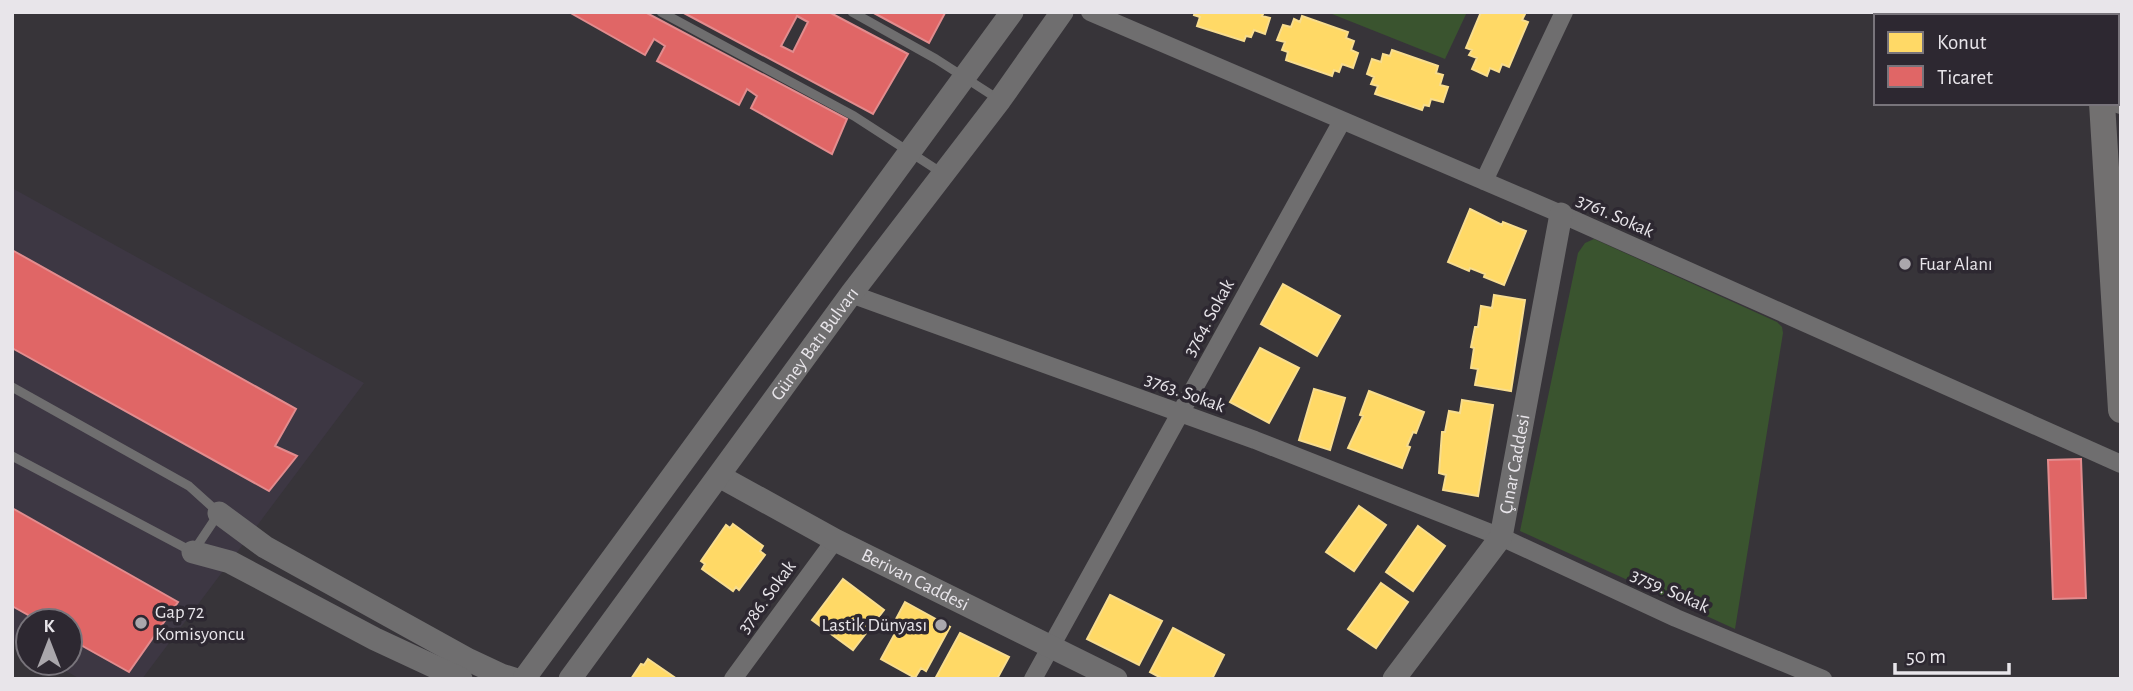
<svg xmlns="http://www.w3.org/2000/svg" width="2133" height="691" font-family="'Alegreya Sans',sans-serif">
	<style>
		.built { fill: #3d3743 }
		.green { fill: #3a542f }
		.homes { fill: #ffd966; stroke: #f8dd8e; stroke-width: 2 }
		.shops { fill: #e06666; stroke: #e28c8e; stroke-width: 2; fill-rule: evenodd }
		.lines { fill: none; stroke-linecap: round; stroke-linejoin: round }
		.service { stroke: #6f6e6f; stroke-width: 9 }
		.minor { stroke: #6f6e6f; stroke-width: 18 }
		.tertiary { stroke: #6f6e6f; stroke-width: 23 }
		.secondary { stroke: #727070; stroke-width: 26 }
		.poi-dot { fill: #aaa7ac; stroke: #2d2831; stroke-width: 2.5 }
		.labels { text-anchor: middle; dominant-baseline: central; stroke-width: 7; stroke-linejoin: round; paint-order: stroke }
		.street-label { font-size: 19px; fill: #e8e5ea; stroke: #2d2831 }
		.poi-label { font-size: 19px; fill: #e8e5ea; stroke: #2d2831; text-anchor: start }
	</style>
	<rect width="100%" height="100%" fill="#373439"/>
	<path class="built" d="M12,188l352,195 -222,296h-62l-28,-16h18v-42h-42v28l-16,-9z"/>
	<path class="green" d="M1327,12h140l-22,47z
		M1594,239l183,83 5,5 1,6 -48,296 -215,-98 58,-278 7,-10z"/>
	<path class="homes" d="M1195,12h69l-2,4 8,2 -5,16 -11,-4 -3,7 -5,-1 -2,5 -47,-15 3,-9 -6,-2z
		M1481,12h41l3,2 -3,6 6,2 -19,45 -7,-3 -3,8 -9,-4 -3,8 -15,-7 5,-11 -8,-3 3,-5 -6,-2z
		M1302,16l46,16 -2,6 8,3 -3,9 7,3 -5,15 -11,-4 -3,8 -5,-2 -2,6 -46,-16 2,-8 -6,-2 3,-8 -8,-2 6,-15 8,2 3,-8 6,3z
		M1392,50l46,16 -2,7 7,2 -3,10 8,2 -5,15 -12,-3 -2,7 -5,-1 -2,5 -47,-16 3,-8 -7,-2 3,-7 -7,-3 5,-15 9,3 2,-8 7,2z
		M1470,209l32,16 1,-3 23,9 -22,54 -20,-8 1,-3 -15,-6 -1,3 -21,-9z
		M1283,284l57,32 -23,40 -56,-32z
		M1494,295l31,5 -14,91 -36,-6 3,-16 -7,-1 3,-20 -3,-1 4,-20h3l3,-21 11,2z
		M1260,348l39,20 -30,55 -39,-21z
		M1314,389l31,9 -15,52 -31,-10z
		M1369,391l55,21 -8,21 -3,-1 -6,14 3,1 -8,21 -54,-20 15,-32 -3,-1z
		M1462,400l31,5 -15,91 -35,-6 3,-15 -7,-2 3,-41h3l4,-21 11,2z
		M1359,506l27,19 -32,46 -28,-19z
		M733,524l30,22 -3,5 5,4 -26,35 -3,-3 -3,4 -31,-22 3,-5 -4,-3 25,-36 4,3z
		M1418,526l27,20 -32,45 -27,-19z
		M843,579l41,31 -31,40 -41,-30z
		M1381,583l27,19 -32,46 -28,-19z
		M1110,595l52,26 -23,44 -52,-26z
		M905,602l45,25 -24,44 -5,-3 -6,10 -34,-19 18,-33 -4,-5z
		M1173,628l51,27 -12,24h-49l-13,-7z
		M960,633l49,24 -12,22h-62z
		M648,659l29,20h-46l10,-15 3,1z"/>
	<path class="shops" d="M569,12h76l202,107 -15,35 -81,-46 6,-12 -10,-7 -8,16 -82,-44 8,-15 -11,-7 -9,16z
		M682,12h147l79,42 -35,60zM797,16l11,6 -15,30 -12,-6z
		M872,12h72l1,1 -16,30z
		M12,250l284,159 -21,37 22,10 -28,35 -257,-143z
		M2081,459l5,139 -33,1 -5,-139z
		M12,508l166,94 -49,70 -59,-33v-18h-31l-27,-15z"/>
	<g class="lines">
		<path class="service" d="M661,12l193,104 88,57
			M852,12l84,47 62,40
			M12,387l177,99 30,27 -26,39 -181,-96"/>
		<path class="minor" d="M1090,12l471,202 560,250
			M1484,181l80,-169
			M851,294l404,146 246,97 175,81 147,61
			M733,679l102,-139
			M1033,679l309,-558"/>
		<g class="tertiary">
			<path id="s1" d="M719,476l116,64 281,139"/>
			<path d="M219,513l46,34 204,113 32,15 13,4"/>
			<path d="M193,552l37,10 145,77 86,40"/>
			<path d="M524,679l488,-667"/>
			<path id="s2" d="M570,679l281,-385 149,-194 62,-88"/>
			<path id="s3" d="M1394,679l107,-142 60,-323"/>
		</g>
		<path class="secondary" d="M2096,12v4
			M2117,18l4,83
			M2102,103l19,307"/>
	</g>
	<g class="poi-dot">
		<circle cx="1905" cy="264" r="7"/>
		<circle cx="141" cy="623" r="7"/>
		<circle cx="941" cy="625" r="7"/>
	</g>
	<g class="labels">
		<g class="street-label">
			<text transform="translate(1615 216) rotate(24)">3761. Sokak</text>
			<text transform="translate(1209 318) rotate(-61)">3764. Sokak</text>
			<text stroke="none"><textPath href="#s2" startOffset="415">Güney Batı Bulvarı</textPath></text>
			<text transform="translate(1185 393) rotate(20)">3763. Sokak</text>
			<text stroke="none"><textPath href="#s3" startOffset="252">Çınar Caddesi</textPath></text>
			<text stroke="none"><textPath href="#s1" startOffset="222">Berivan Caddesi</textPath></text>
			<text transform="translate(1670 591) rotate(24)">3759. Sokak</text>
			<text transform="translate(767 597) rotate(-54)">3786. Sokak</text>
		</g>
		<g class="poi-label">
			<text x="1919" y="264">Fuar Alanı</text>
			<text x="155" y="612">Gap 72<tspan x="155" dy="22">Komisyoncu</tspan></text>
			<text x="927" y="625" text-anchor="end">Lastik Dünyası</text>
		</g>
	</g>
	<rect width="2133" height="691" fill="none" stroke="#e8e5ea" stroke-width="28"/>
	<rect x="1874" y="14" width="245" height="91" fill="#2d2831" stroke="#78747b" stroke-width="2"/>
	<rect x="1888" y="32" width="35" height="21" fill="#ffd966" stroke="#78747b" stroke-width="2"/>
	<text x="1937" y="49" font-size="21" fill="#e8e5ea">Konut</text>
	<rect x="1888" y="66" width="35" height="21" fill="#e06666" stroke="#78747b" stroke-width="2"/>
	<text x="1937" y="84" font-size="21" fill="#e8e5ea">Ticaret</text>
	<g transform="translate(49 642)"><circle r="33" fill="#2d2831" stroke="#78747b" stroke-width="2"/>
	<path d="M0-5L12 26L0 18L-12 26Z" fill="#aaa7ac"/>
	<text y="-10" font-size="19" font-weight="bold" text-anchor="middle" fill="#e8e5ea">K</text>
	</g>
	<path d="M1895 663v10h114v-10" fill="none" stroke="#e8e5ea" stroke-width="3.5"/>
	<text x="1906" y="663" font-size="21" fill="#e8e5ea" stroke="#2d2831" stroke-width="5" paint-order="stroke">50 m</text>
</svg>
